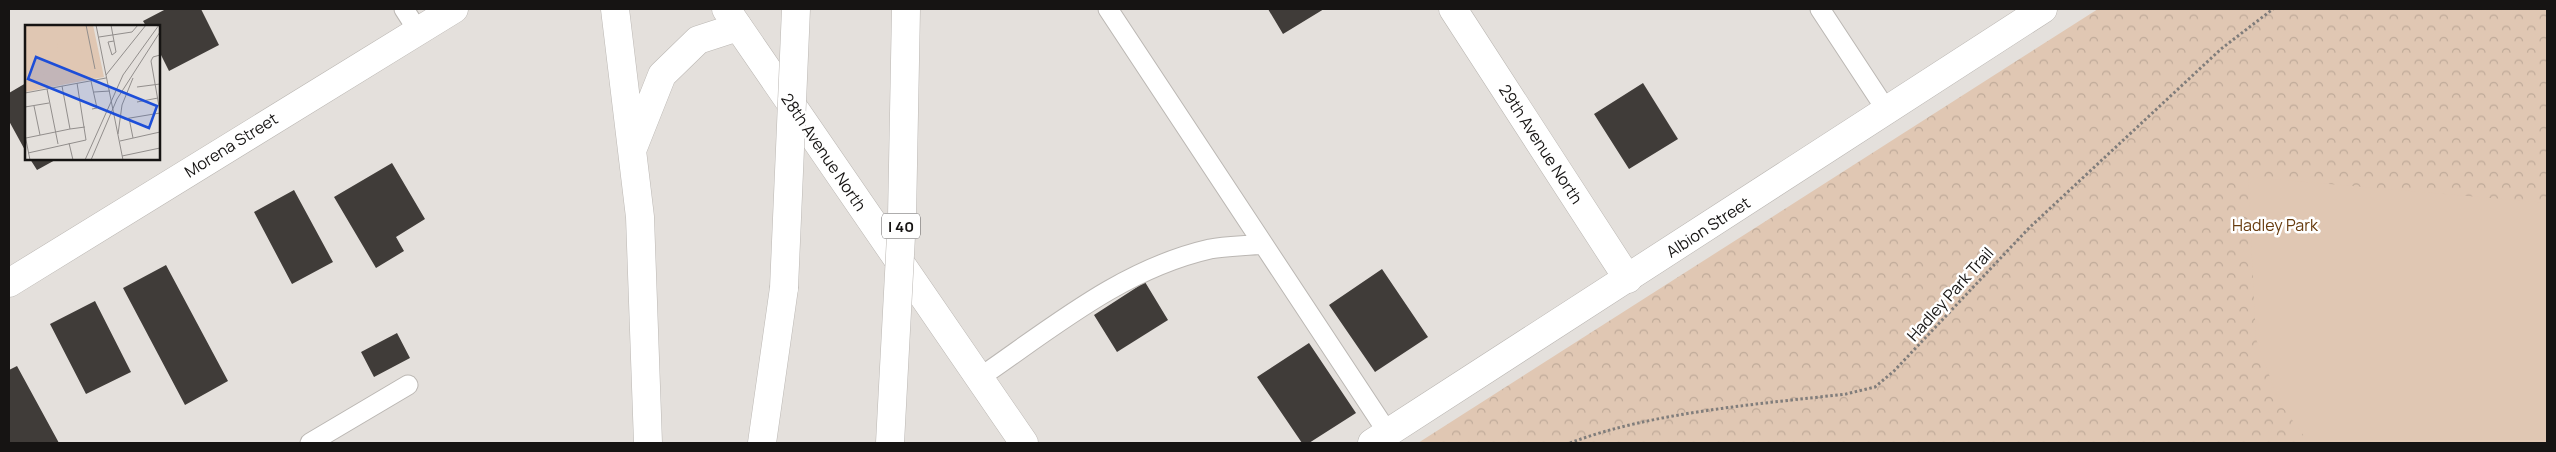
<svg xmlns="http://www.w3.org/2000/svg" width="2556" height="452" font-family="Manrope,sans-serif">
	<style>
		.park { fill: url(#park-crowns) }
		.pitch { fill: #e0c7b3 }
		.building { fill: #403c39 }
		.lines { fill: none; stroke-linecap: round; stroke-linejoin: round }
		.lane-casing { stroke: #bbb7b3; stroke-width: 21 }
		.street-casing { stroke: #bbb7b3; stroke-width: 29 }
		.secondary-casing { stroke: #bbb7b3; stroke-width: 29 }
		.highway-casing { stroke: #bbb7b3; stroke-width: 29 }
		.path { stroke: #807d7b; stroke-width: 3; stroke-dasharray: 2.5 2.5; stroke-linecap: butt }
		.lane { stroke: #fff; stroke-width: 19 }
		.street { stroke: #fff; stroke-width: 28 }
		.secondary { stroke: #fff; stroke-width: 28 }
		.highway { stroke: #fff; stroke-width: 28 }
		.highway-bridge-casing { stroke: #bbb7b3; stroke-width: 29; stroke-linecap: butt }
		.highway-bridge { stroke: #fff; stroke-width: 28 }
		.labels { text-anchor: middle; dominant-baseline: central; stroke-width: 5; stroke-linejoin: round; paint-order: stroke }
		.shield { fill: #fff; stroke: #5c5a5a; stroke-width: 1 }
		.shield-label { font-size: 15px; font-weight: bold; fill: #161413 }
		.street-label { font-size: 16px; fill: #161413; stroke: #fff }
		.park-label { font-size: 16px; fill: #673b0e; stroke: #fff }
		.inset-road { fill: none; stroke: #928e8c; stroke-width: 1 }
		.view { fill: #1d4ed8; fill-opacity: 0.15; stroke: #1d4ed8; stroke-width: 2.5 }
		.inset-edge { fill: none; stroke: #161413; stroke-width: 2.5 }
	</style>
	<defs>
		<pattern id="park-crowns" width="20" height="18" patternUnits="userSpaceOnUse" patternTransform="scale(1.25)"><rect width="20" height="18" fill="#e0c7b3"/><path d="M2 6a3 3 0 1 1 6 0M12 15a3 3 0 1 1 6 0" fill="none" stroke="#bfaa99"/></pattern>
	</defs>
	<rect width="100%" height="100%" fill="#e4e0dc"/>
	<path class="park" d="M2098,9h449v434h-1129z"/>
	<path class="pitch" d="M2248,177l299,26v240h-238l-30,-41 -23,-63z"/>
	<path class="building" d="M166,9h35l18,36 -50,26 -10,-20v-25h-13l-3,-5z
		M1268,9h56l-41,25z
		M26,83v69l-17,-31v-28z
		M1643,83l35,56 -49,30 -35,-55z
		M30,159h27l-20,11z
		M392,163l33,56 -29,18 8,14 -28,17 -42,-71z
		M294,190l39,72 -41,22 -38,-72z
		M166,265l62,116 -43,24 -62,-117z
		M1382,269l46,68 -53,35 -46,-67z
		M1145,282l23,38 -51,32 -23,-37z
		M95,301l36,71 -45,22 -36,-70z
		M397,333l13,25 -36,19 -13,-25z
		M1309,343l47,70 -47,30h-7l-45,-66z
		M17,366l42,77h-50v-73z"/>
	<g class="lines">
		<defs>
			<path id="lane" d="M404,9l14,22
				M1108,9l280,424
				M1820,9l67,102
				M979,378c73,-50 143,-109 231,-129 17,-3 36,-3 53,-5
				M310,443l98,-58"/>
			<path id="street" d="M1453,9l175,270
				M9,283l445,-274"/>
			<path id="secondary" d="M726,9l298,434
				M1372,443l671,-434"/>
			<path id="highway" d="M615,9l25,208 8,226
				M633,148l29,-73 36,-35 40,-13
				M762,443l22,-155"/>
		</defs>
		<use href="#lane" class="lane-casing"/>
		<use href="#street" class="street-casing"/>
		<use href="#secondary" class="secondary-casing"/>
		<use href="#highway" class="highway-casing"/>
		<path class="path" d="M1570,443c81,-31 190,-39 276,-49l29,-7 19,-16 135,-143 192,-179 52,-40"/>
		<use href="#lane" class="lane"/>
		<use href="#street" class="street"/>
		<use href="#secondary" class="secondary"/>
		<use href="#highway" class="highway"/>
		<defs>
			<path id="highway-bridge" d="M784,288l12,-279
				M890,443l12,-226 4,-208"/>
		</defs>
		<use href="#highway-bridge" class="highway-bridge-casing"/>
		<use href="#highway-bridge" class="highway-bridge"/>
	</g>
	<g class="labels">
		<rect class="shield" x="882" y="213.5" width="38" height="25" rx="4"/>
		<g class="shield-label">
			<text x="901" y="226">I 40</text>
		</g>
		<g class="street-label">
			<text transform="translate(1541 144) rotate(57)">29th Avenue North</text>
			<text transform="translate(231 145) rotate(-32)">Morena Street</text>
			<text transform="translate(824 152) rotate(56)">28th Avenue North</text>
			<text transform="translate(1708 227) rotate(-33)">Albion Street</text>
			<text transform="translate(1950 294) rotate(-48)">Hadley Park Trail</text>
		</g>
		<g class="park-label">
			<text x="2275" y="225">Hadley Park</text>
		</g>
	</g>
	<g transform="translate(25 25)">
		<rect width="135" height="135" fill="#e4e0dc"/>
		<path d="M0,0h68l11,52 -79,15z" fill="#e0c7b3"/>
		<path d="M33,16l24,6 -4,27 -16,-10 -5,-13zM12,26l11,11 -2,14 -16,-9z" fill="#e0c7b3"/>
		<path class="inset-road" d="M61,0l9,44M71,0l27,135M86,0l5,27 -4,3 -4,-13 6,-1M74,12l33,-5 6,-7M135,30l-7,2 -2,4 9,51M81,50l40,-50M66,56l6,27 -5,1M37,61l8,43 15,-2M112,62l23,-3M22,64l11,55M69,67l16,-1M0,68l81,-15M112,77l21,-4M9,81l6,29M0,82l24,-4M104,93l4,20M99,94l36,-6M93,109l4,-29 11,-27M0,110l5,25M1,113l44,-9M95,116l40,-9M44,118l4,17M3,128l58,-13 -9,-57M97,131l38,-8M60,135l38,-85 36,-50M66,135l26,-61 43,-67"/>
		<path class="view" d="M11,32l121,49 -8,22 -121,-49z"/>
		<rect width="135" height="135" class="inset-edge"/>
	</g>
	<rect width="2556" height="452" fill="none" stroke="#161413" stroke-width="20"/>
</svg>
